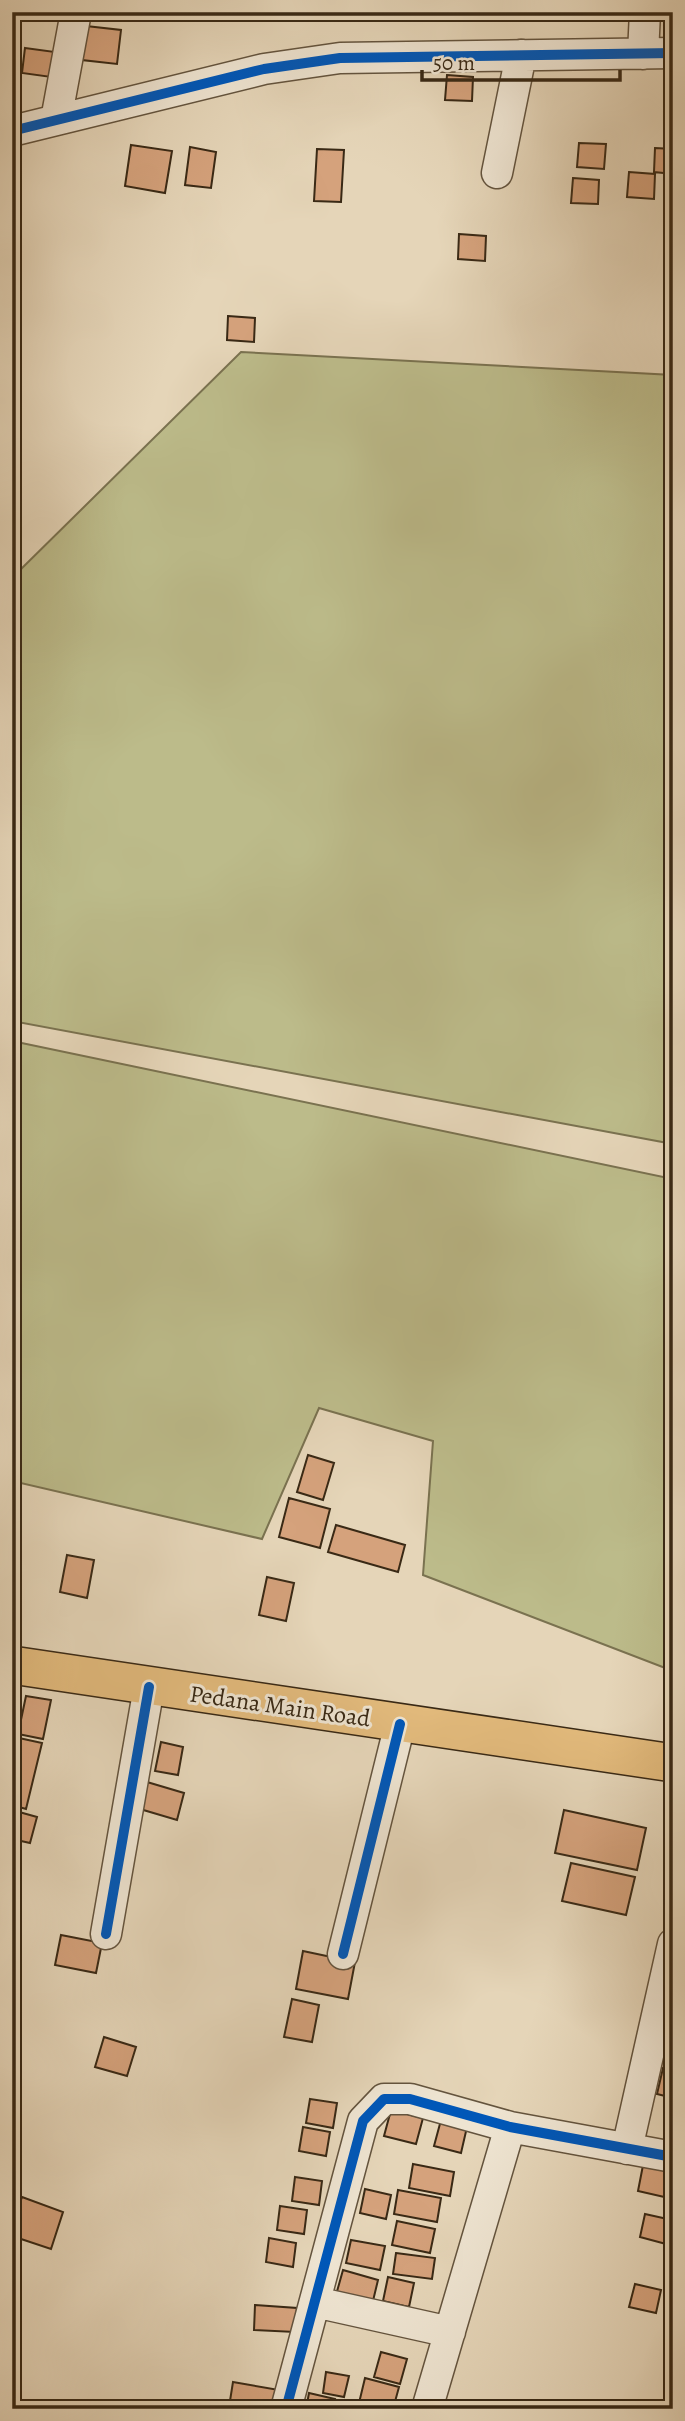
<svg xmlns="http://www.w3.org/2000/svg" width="685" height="2421" font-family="Alegreya,serif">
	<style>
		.green { fill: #bcbb8a; stroke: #7a7250; stroke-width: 2 }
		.building { fill: #d5a27c; stroke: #392915; stroke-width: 2 }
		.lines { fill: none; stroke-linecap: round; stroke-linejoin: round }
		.minor-casing { stroke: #64543e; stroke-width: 33 }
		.major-casing { stroke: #392915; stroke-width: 40 }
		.minor { stroke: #eee4d1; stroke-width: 30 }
		.major { stroke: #e2ba7c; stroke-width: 37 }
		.cycleway-casing { stroke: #eee4d1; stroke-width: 15 }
		.cycleway { stroke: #0057b8; stroke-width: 10 }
		.labels { text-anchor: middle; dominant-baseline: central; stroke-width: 6; stroke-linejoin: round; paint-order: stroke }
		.street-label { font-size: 24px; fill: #392915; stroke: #eee4d1 }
	</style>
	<rect width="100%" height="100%" fill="#e5d5b8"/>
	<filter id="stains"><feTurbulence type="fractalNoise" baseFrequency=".00286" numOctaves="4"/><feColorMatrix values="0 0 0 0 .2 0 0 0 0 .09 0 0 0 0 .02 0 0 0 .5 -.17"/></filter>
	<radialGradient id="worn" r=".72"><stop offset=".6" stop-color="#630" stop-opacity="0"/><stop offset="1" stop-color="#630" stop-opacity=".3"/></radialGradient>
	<path class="green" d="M241,352l432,23v769l-661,-123v-443z
		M12,1041l661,138v492l-250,-96 10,-134 -114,-33 -57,131 -250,-58z"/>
	<path class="building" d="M12,12h6l-4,29h-2z
		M91,12h30l-1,7 -29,-3z
		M86,26l35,4 -4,34 -35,-4z
		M25,48l30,4 -4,25 -29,-4z
		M447,75l26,2 -1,24 -27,-1z
		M579,143l27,1 -2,25 -27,-2z
		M131,145l41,6 -7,42 -40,-7z
		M190,147l26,5 -5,36 -26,-3z
		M655,148l18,1v25l-19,-2z
		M317,149l27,1 -3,52 -27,-1z
		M629,172l26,2 -1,25 -27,-2z
		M573,178l26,2 -1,24 -27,-1z
		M459,234l27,2 -1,25 -27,-2z
		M228,316l27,2 -1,24 -27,-2z
		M308,1455l26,8 -11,37 -26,-8z
		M289,1498l41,11 -10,39 -41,-11z
		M336,1525l69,20 -7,27 -70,-20z
		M67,1555l27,5 -7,38 -27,-6z
		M267,1577l27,6 -8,38 -27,-6z
		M26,1696l25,4 -8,39 -25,-5z
		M19,1738l23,5 -16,66 -14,-4v-37z
		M161,1742l22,5 -5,28 -23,-4z
		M147,1782l37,11 -7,27 -37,-11z
		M12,1810l25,7 -7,26 -18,-4z
		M564,1810l82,18 -9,42 -82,-17z
		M571,1863l64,14 -9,38 -64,-14z
		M61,1935l41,8 -6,30 -41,-8z
		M303,1951l52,11 -7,37 -52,-10z
		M292,1999l27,6 -7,37 -28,-5z
		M104,2037l32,10 -9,29 -32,-9z
		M663,2068l10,3v27l-16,-4z
		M310,2099l27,4 -4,25 -27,-5z
		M391,2110l32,8 -7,26 -32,-8z
		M441,2120l26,7 -6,26 -27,-7z
		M303,2127l27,5 -4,24 -27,-5z
		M645,2155l28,6v38l-35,-8z
		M413,2164l41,8 -4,24 -41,-8z
		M295,2177l27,4 -3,24 -27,-4z
		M365,2189l26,6 -5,24 -26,-6z
		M398,2190l43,8 -4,24 -43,-8z
		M22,2197l41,15 -12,37 -39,-13v-11z
		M280,2206l27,4 -3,24 -27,-4z
		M645,2214l27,6 -6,24 -26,-7z
		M397,2221l38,8 -5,24 -38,-8z
		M269,2238l27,5 -3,24 -27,-5z
		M351,2240l34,6 -5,24 -34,-7z
		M396,2253l39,5 -3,21 -39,-5z
		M343,2270l35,10 -6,25 -36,-10z
		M388,2277l26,6 -5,24 -26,-6z
		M635,2284l26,6 -5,23 -27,-6z
		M255,2305l42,3 -2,24 -41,-2z
		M381,2352l26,7 -7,25 -26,-7z
		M326,2372l23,4 -5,21 -21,-4z
		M365,2378l34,9 -6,22h-11l-23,-6z
		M233,2382l46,8 -3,19 -47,-2z
		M309,2393l26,6 -2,10h-27z"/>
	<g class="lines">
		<defs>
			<path id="minor" d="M643,54l2,-42
				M56,120l20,-108
				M12,131l252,-62 76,-11 333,-5
				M497,173l24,-118
				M106,1934l43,-247
				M343,1954l57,-230
				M627,2149l46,-205
				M315,2302l135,30
				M286,2409l77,-288 21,-22h26l100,28 163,30
				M427,2409l83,-282"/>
			<path id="major" d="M12,1665l661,98"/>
		</defs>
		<use href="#minor" class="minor-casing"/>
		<use href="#major" class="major-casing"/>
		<use href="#minor" class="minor"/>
		<use href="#major" class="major"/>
		<defs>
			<path id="cycleway" d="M12,131l252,-62 76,-11 333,-5
				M106,1934l43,-247
				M343,1954l57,-230
				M286,2409l77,-288 21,-22h26l100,28 163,30"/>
		</defs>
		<use href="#cycleway" class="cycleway-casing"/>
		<use href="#cycleway" class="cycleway"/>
	</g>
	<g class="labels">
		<g class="street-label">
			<text transform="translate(280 1706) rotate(8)">Pedana Main Road</text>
		</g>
	</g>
	<rect width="685" height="2421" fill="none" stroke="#e5d5b8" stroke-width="42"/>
	<rect x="14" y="14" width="657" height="2393" fill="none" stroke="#392915" stroke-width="3.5"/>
	<rect x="21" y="21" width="643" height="2379" fill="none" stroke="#392915" stroke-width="2"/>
	<path d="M422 70v10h198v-10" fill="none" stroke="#392915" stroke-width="3.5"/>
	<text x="433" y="70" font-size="21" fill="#392915" stroke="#eee4d1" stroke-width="5" paint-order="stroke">50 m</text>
	<rect width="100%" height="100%" filter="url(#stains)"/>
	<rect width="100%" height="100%" fill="url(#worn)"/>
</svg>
